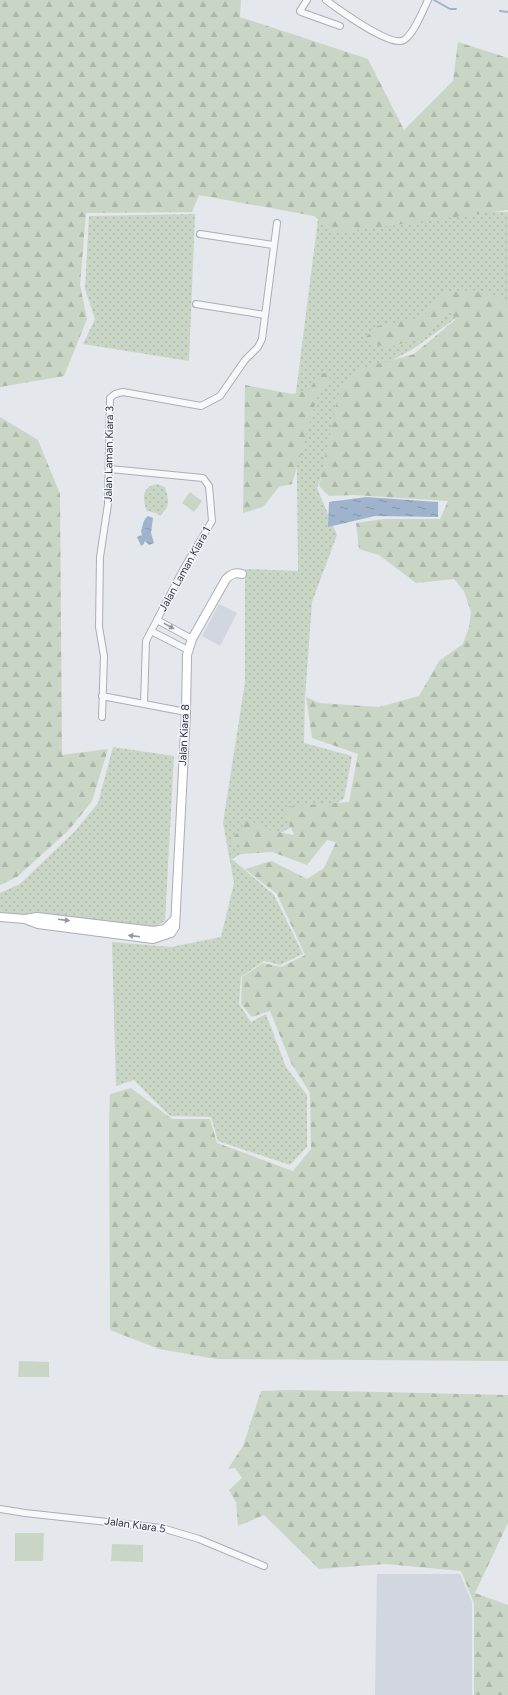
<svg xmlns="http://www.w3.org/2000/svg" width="508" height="1695" font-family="Figtree,sans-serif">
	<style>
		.built { fill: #d2d6de }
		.grass { fill: url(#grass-dots) }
		.forest { fill: url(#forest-firs) }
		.green { fill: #c9d6c5 }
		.water { fill: url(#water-ripples) }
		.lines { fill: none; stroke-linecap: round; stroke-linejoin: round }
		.stream { stroke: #9fb4cc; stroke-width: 2 }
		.street-casing { stroke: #a9aeb7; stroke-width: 8 }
		.secondary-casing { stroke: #a9aeb7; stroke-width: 10 }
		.street { stroke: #f7f8fa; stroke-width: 6 }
		.secondary { stroke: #fff; stroke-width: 8 }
		.oneway { fill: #9196a0 }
		.oneway2 { fill: #959aa2 }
		.labels { text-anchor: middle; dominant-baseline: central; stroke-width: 3; stroke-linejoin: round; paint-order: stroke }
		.street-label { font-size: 11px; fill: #2b3445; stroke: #f4f6f9 }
	</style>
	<defs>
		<pattern id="grass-dots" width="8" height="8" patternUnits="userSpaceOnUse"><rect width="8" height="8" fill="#c9d6c5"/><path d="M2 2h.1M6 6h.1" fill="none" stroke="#adb8ab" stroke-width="1.8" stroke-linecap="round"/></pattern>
		<pattern id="forest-firs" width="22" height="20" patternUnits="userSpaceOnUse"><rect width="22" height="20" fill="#c9d6c5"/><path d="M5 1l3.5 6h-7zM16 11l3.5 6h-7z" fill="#adb8ab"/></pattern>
		<pattern id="water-ripples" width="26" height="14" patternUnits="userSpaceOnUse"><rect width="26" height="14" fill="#9fb4cc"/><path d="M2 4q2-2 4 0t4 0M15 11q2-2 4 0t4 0" fill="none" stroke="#8293a7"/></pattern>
	</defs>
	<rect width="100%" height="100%" fill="#e4e7ec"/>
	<path class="built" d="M219,604l18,9 -17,33 -18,-10z
		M377,1574h83l12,28v93h-97z"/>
	<path class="grass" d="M319,211l189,1v98l-45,3 -50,36 -57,31 -39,108 20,47 -25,67 -7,96 -1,45 48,13 -8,43 -112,60 42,36 29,59 -23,11 -16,-4 -23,16 -2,27 12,18 15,-8 20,53 21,28v52l-17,18 -72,-24 -7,-24 -41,-1 -36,-36 -18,6 -4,-144 59,5 50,-10 13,-54 -11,-60 22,-141v-113l53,2 -2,-179z
		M195,214l-6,147 -106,-17 12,-25 -10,-30 4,-73z
		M157,484l8,3c4,15 6,17 -5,29l-4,-3 -9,-2c-5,-12 -5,-25 10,-27z
		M113,747l61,9 -9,165 -16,9 -149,-18v-19l20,-9 55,-53 23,-28z"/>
	<path class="forest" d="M0,0h241l-1,17 128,42 36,71 49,-49 5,-39 50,16v152l-174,23 -20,-17 -115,-21 -7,17 -106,1 -6,72 7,34 -23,57 -64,11z
		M476,290l32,10v1061l-292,-2 -57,-10 -49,-19 -1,-209 1,-27 21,-6 41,31h38l7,24 76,28 18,-22 -1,-56 -19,-30 -21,-52 -18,6 -11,-13 1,-27 21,-14 18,4 24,-12 -28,-61 -32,-25 27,-8 35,18 17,-11 12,-26 -9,-2 -20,25 -35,-13 -31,2v-9l-12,-2 19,-24 20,11 26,5 -11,-28 66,-5 9,-48 -46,-16 -6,-41 13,6 60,4 40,-11 20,-35 24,-17 6,-17 2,-15 -7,-21 -10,-12 -38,4 -37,-28 -20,-6 -3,-26 28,-4h56l8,-18 -95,-6 -24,1 -10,-10 20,-94 20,-23 55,-15 42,-35 -7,-8 -26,26 -37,11 -22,-9 13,-13 46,-9 19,-24z
		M321,372l10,4 -14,22 -25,86 -13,3 -16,20 -20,6 2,-128 47,9 17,-4z
		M0,417l38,23 22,54 2,261 46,-6 -16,52 -23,29 -52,47 -17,8z
		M291,1390l217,5v128l-33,70 33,12v90h-34v-92l-13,-32 -75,-7 -67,5 -55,-54 -26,11 -2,-24 -7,-12 13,-12 -7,-10 -7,1 15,-23 18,-55z"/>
	<path class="green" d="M190,492l12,9 -8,11 -12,-9z
		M19,1361l30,1v15h-31z
		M15,1533h29l-1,28h-28z
		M112,1544l31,1v17l-32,-1z"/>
	<path class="water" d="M366,497l72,5v15l-63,-1 -47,11 1,-25z
		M148,516l5,2 -2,15 3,10 -5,2 -4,-4 -1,3 -3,2 -4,-9 5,-2 -1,-4c2,-5 2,-12 7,-15z"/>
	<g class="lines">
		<path class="stream" d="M434,0l16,9h6
			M500,11l8,1"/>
		<defs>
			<path id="street" d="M307,0l-7,11 1,1 39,14
				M326,0c12,9 65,48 78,40 10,-6 19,-30 24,-40
				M200,234l73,11
				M196,304l69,11
				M110,469l93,9 6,8 3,35 -28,47 -38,73 -2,63
				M157,620l35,19
				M151,631l37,19
				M102,696l84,16
				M102,717l2,-61 -5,-29 1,-70 8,-53 2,-106 5,-4 8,-2 78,14 19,-10 25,-36 13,-13 4,-8 15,-116
				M0,1509l25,4 137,15 37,11 65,27"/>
			<path id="secondary" d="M0,917l25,2 12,-2 117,14 11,-2 10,-10
				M25,919l13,5 115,15 18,-6 4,-6 11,-215 1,-57 5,-16 34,-60c5,-5 9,-7 16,-5"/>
		</defs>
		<use href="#street" class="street-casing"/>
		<use href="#secondary" class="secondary-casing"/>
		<use href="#street" class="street"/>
		<use href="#secondary" class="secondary"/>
	</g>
	<defs><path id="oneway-solid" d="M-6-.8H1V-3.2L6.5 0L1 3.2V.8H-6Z"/></defs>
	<use class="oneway" href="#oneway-solid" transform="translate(169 626) rotate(29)"/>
	<g class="oneway2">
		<use href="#oneway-solid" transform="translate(64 920) rotate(7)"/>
		<use href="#oneway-solid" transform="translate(134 936) rotate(-173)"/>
	</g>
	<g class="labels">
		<g class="street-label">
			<text transform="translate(109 454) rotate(-89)">Jalan Laman Kiara 3</text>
			<text transform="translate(185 569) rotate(-61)">Jalan Laman Kiara 1</text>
			<text transform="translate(184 735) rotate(-87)">Jalan Kiara 8</text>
			<text transform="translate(135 1525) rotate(8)">Jalan Kiara 5</text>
		</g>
	</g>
</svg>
